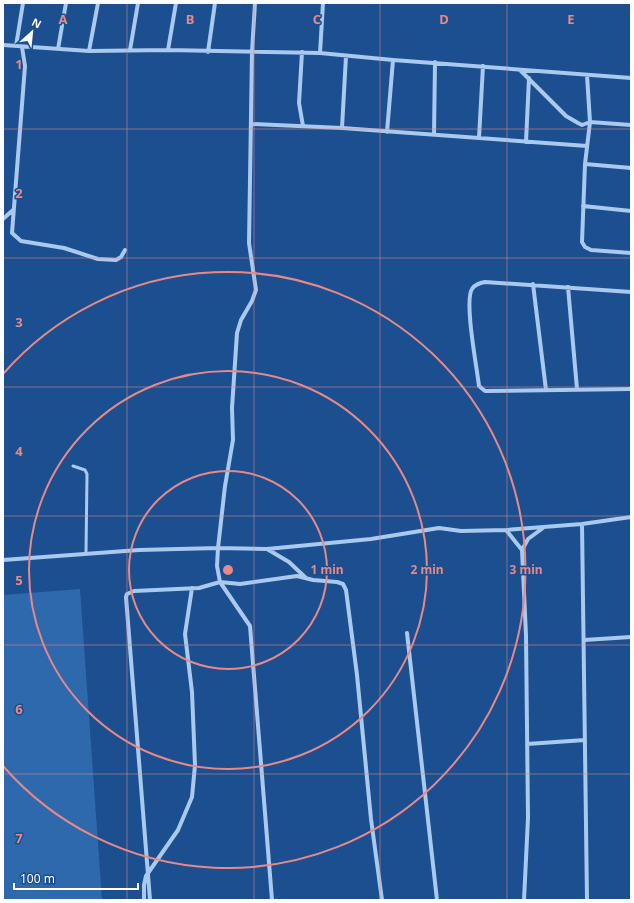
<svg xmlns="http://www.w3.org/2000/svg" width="634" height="903" font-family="'Noto Sans',sans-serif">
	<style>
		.green { fill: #2e69ad }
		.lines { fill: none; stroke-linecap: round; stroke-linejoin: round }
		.lane { stroke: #a9c9ee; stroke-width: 3 }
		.street { stroke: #a9c9ee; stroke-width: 4 }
		.grid { fill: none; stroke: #e88989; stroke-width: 1; stroke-opacity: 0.55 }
		.ring { fill: none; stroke: #e88989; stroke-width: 2 }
		.grid-label { font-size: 13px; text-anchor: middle; font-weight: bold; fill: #e88989; stroke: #1b4f8f; stroke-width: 3; stroke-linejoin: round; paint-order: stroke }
		.centre { fill: #e88989; stroke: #1b4f8f; stroke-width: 2 }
		.ring-label { font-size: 12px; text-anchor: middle; font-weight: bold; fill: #e88989; stroke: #1b4f8f; stroke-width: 3; stroke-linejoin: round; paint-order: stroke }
	</style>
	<rect width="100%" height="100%" fill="#1b4f8f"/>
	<path class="green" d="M80,589l22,311h-99v-305z"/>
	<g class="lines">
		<path class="lane" d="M73,466l12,4 2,4 -1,79"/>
		<path class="street" d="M3,45l86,6 79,-1 152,3 73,7 238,18
			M16,46l7,-43
			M22,47l3,19 -13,167 9,8 43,7 34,11 18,1 5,-3 4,-7
			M58,49l8,-46
			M130,50l8,-47
			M168,50l8,-47
			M89,51l9,-48
			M208,52l7,-49
			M302,52l-3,51 4,23
			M320,53l3,-50
			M520,70l46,46 12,7 4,2 8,-3 41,3
			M587,75l3,47 -5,42 -3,78 3,5 6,3 40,3
			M252,124l90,4 245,18
			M342,128l4,-72
			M387,132l6,-72
			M434,135l1,-73
			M479,138l4,-72
			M526,142l3,-64
			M585,164l46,4
			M583,206l48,5
			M3,219l10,-9
			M533,284l13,106
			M568,287l9,102
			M631,292l-146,-10c-5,1 -10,2 -13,7 -8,12 5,79 7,97l6,5 146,-2
			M582,524l5,376
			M506,530l16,20 4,85 2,183 -4,82
			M267,549l22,13 17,16
			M522,550l6,-11 15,-11
			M3,560l136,-10 79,-2 7,-62 8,-46 -1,-32 5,-75 4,-13 11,-19 4,-11 -7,-47 3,-191 3,-49
			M407,633l30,267
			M584,640l47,-3
			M527,744l58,-4
			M144,900v-15l2,-9 32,-46 14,-33 3,-32 -3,-73 -7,-58 7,-46
			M150,900l-24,-303 1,-3 7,-3 65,-3 21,-6 20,2 57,-8 16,4 24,2 6,2 3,6 11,85 14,144 11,81
			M272,900l-22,-274 -30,-44 -3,-16 1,-18 49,1 104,-10 68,-11 22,3 45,-1 76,-6 49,-7"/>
	</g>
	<path class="grid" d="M127,3v897M254,3v897M380,3v897M507,3v897M3,129h628M3,258h628M3,387h628M3,516h628M3,645h628M3,774h628"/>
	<g class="ring">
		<circle cx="228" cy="570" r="99"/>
		<circle cx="228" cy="570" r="199"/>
		<path d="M3 374A298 298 0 1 1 3 766"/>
	</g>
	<g class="grid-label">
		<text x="63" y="24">A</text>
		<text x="190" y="24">B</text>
		<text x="317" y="24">C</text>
		<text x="444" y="24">D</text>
		<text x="571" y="24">E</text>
		<text x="19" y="69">1</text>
		<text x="19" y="198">2</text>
		<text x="19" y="327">3</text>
		<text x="19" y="456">4</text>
		<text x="19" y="585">5</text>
		<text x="19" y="714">6</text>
		<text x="19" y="843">7</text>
	</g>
	<circle cx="228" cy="570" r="6" class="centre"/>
	<g class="ring-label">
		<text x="327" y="574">1 min</text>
		<text x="427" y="574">2 min</text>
		<text x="526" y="574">3 min</text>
	</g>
	<rect width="634" height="903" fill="none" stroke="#ffffff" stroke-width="8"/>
	<g transform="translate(32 32) rotate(27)" stroke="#1b4f8f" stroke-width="3" paint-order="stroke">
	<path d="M0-3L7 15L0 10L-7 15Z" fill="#ffffff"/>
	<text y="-6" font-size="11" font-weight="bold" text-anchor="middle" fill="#ffffff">N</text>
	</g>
	<path d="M14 883v6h124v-6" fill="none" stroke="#ffffff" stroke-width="2"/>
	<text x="20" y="883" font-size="12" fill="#ffffff" stroke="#1b4f8f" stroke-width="3" paint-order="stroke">100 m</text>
</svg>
